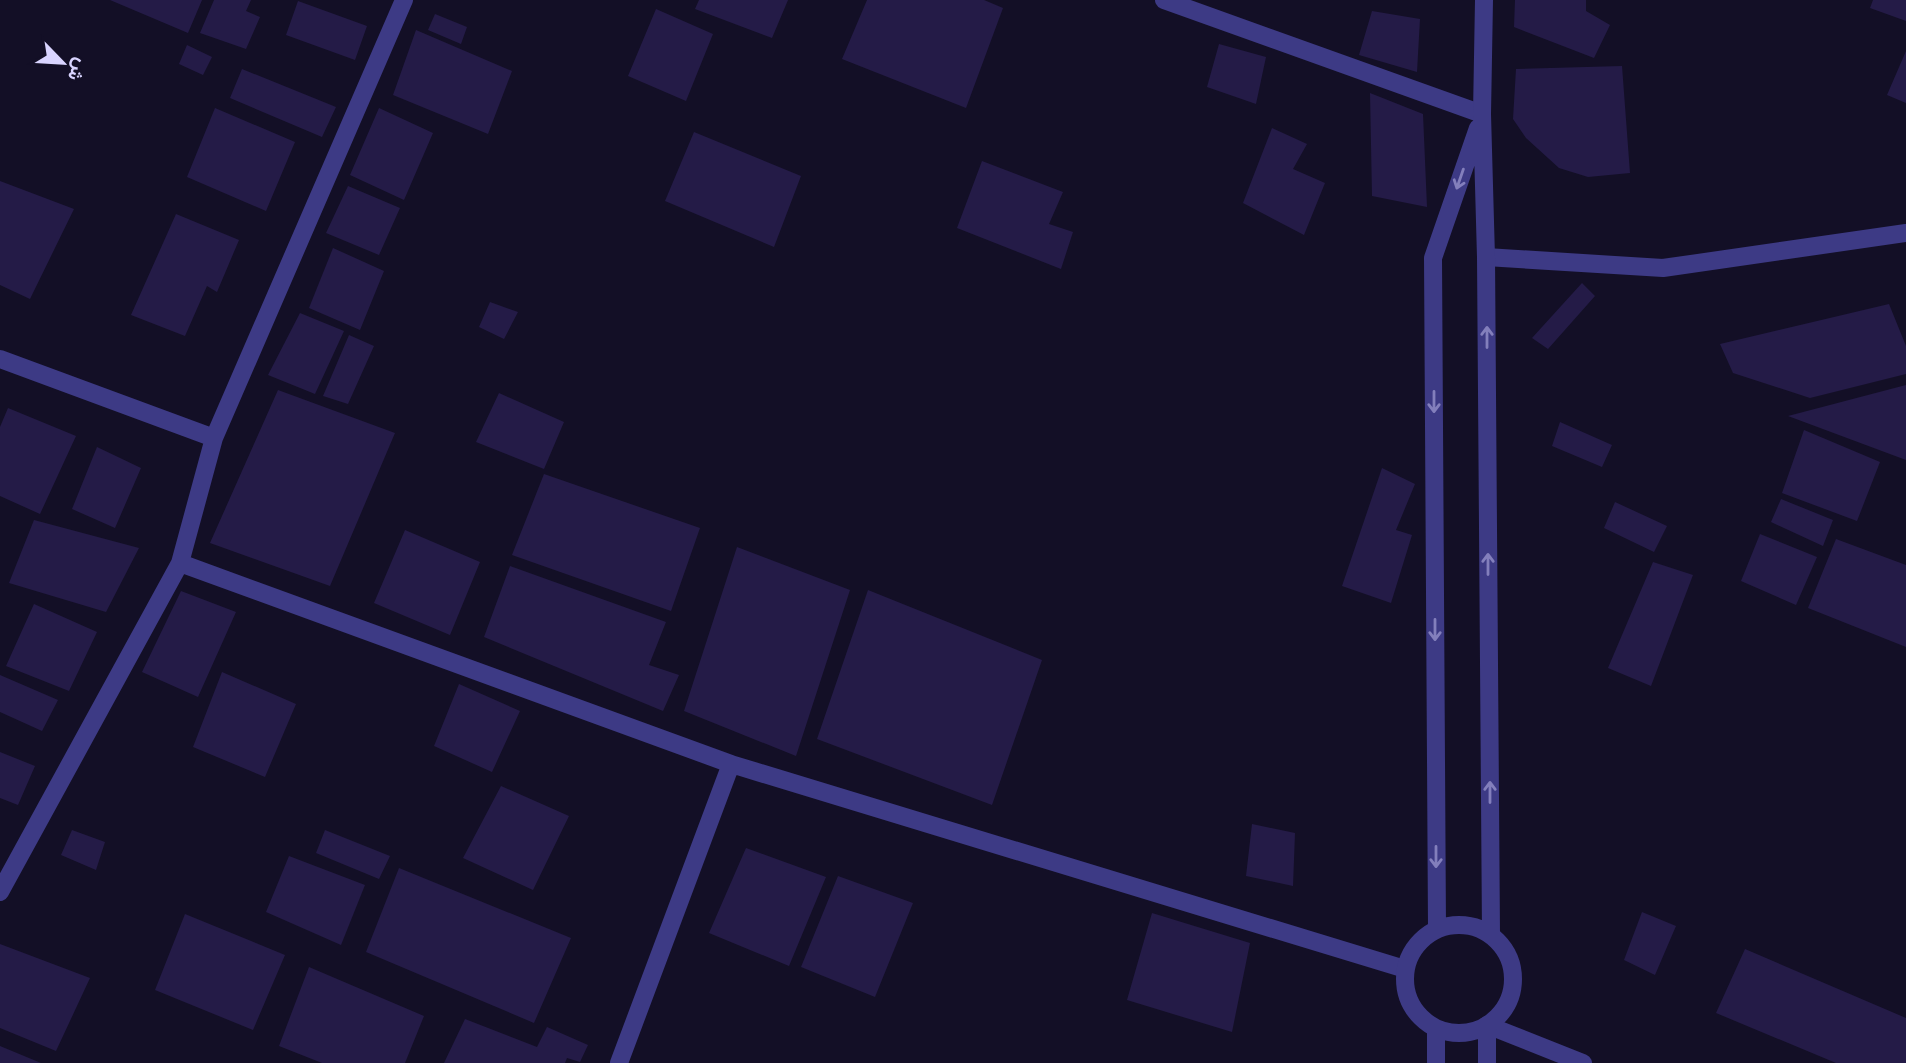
<svg xmlns="http://www.w3.org/2000/svg" width="1906" height="1063" font-family="'Open Sans',Vazirmatn,sans-serif">
	<style>
		.building { fill: #241b47 }
		.lines { fill: none; stroke-linecap: round; stroke-linejoin: round }
		.minor { stroke: #3d3a85; stroke-width: 18 }
		.tertiary { stroke: #3d3a85; stroke-width: 18 }
		.oneway { stroke: #837fbc }
	</style>
	<rect width="100%" height="100%" fill="#130f26"/>
	<path class="building" d="M110,0h92l-14,33z
		M214,0h37l-5,11 14,6 -14,32 -46,-16z
		M699,0h89l-16,38 -77,-29z
		M867,0h117l19,8 -37,100 -124,-49z
		M1515,0h71v11l24,14 -16,33 -80,-31z
		M1873,0h33v21l-36,-13z
		M298,1l69,25 -12,34 -69,-25z
		M656,9l57,25 -27,67 -58,-25z
		M1372,11l48,8 -3,53 -58,-17z
		M435,14l32,13 -6,17 -33,-14z
		M416,30l96,41 -24,63 -95,-39z
		M1219,44l47,13 -10,47 -49,-17z
		M187,45l25,12 -9,18 -24,-11z
		M1906,51v52l-19,-8z
		M1622,66l8,107 -42,4 -29,-9 -33,-30 -13,-19 3,-50z
		M242,69l94,38 -14,30 -92,-39z
		M1370,93l53,21 4,93 -55,-11z
		M215,108l80,34 -29,69 -79,-34z
		M379,108l54,25 -29,67 -54,-25z
		M1272,128l35,16 -14,25 32,14 -21,52 -61,-32z
		M694,132l107,44 -27,71 -109,-46z
		M982,161l81,31 -14,32 24,8 -12,37 -104,-41z
		M0,181l74,28 -44,90 -30,-14z
		M348,186l52,22 -21,47 -53,-22z
		M176,214l63,26 -22,52 -10,-6 -22,50 -54,-21z
		M333,248l51,23 -24,59 -51,-22z
		M1582,283l13,13 -47,53 -16,-11z
		M490,302l28,10 -14,27 -25,-12z
		M1889,304l17,42v28l-96,24 -77,-25 -13,-29z
		M300,313l44,18 -29,63 -47,-19z
		M349,335l25,11 -26,58 -25,-8z
		M1906,385v75l-118,-44z
		M278,390l117,43 -65,153 -120,-43z
		M499,393l65,29 -20,47 -68,-27z
		M8,408l68,28 -36,78 -40,-18v-69z
		M1560,422l52,23 -10,22 -50,-21z
		M1804,430l76,32 -23,59 -75,-28z
		M97,447l44,21 -26,60 -43,-19z
		M1382,468l33,16 -19,46 16,5 -21,68 -49,-17z
		M544,474l156,54 -29,83 -159,-56z
		M1781,499l52,21 -10,26 -52,-24z
		M1615,502l52,24 -13,26 -50,-24z
		M34,520l105,28 -33,64 -97,-29z
		M405,530l75,32 -30,73 -76,-32z
		M1760,534l57,23 -21,48 -55,-24z
		M1836,539l70,26v82l-98,-39z
		M737,547l113,43 -54,166 -112,-45z
		M1653,562l40,13 -42,111 -43,-18z
		M510,566l156,56 -17,43 30,10 -16,36 -179,-74z
		M868,590l174,70 -50,145 -175,-66z
		M181,591l55,21 -38,85 -56,-25z
		M34,604l63,28 -28,59 -63,-25z
		M222,672l74,32 -31,73 -72,-30z
		M0,675l58,25 -16,31 -42,-19z
		M459,684l61,27 -28,61 -58,-26z
		M0,752l35,14 -17,39 -18,-7z
		M501,786l68,30 -36,74 -70,-32z
		M1252,824l43,9 -2,53 -47,-10z
		M72,830l33,12 -9,28 -35,-15z
		M325,830l65,26 -11,23 -63,-26z
		M746,848l80,29 -37,89 -80,-33z
		M289,856l76,29 -24,60 -75,-33z
		M399,868l172,70 -37,85 -168,-71z
		M838,876l75,27 -38,94 -74,-30z
		M1642,912l34,14 -21,49 -31,-15z
		M1152,913l98,30 -18,89 -105,-32z
		M185,914l100,41 -32,75 -98,-40z
		M0,944l90,34 -34,73 -56,-23z
		M1745,949l161,69v45h-70l-120,-50z
		M309,967l115,49 -19,47h-83l-43,-17z
		M465,1019l72,28 10,-20 41,18 -8,17 -13,-4 -2,5h-121z
		M0,1046l41,17h-41z"/>
	<g class="lines">
		<path class="minor" d="M1164,0l318,114
			M1486,257l177,11 243,-35
			M0,359l214,79
			M180,563l551,201 674,205
			M0,892l180,-329 34,-125 190,-438
			M1487,1025l96,38
			M619,1063l112,-299"/>
		<path class="tertiary" d="M1484,0l-2,114 4,143 5,677
			M1405 979a54 54 0 1 1 108 0a54 54 0 1 1-108 0Z
			M1437,928l-4,-670 45,-130
			M1436,1063v-35
			M1487,1063v-38"/>
	</g>
	<defs><path id="oneway-shaft" d="M-6 0H5M1.5-3L5.5 0L1.5 3" fill="none" stroke-width="1.6" stroke-linecap="round" stroke-linejoin="round" transform="scale(1.75)"/></defs>
	<g class="oneway">
		<use href="#oneway-shaft" transform="translate(1460 179) rotate(109)"/>
		<use href="#oneway-shaft" transform="translate(1487 337) rotate(-90)"/>
		<use href="#oneway-shaft" transform="translate(1434 402) rotate(90)"/>
		<use href="#oneway-shaft" transform="translate(1488 564) rotate(-90)"/>
		<use href="#oneway-shaft" transform="translate(1435 630) rotate(90)"/>
		<use href="#oneway-shaft" transform="translate(1490 792) rotate(-90)"/>
		<use href="#oneway-shaft" transform="translate(1436 857) rotate(90)"/>
	</g>
	<g transform="translate(63 63) rotate(115)" stroke="#130f26" stroke-width="5" paint-order="stroke">
	<path d="M0-5L12 26L0 18L-12 26Z" fill="#d9d4ff"/>
	<text y="-10" font-size="19" font-weight="bold" text-anchor="middle" fill="#d9d4ff">ش</text>
	</g>
</svg>
